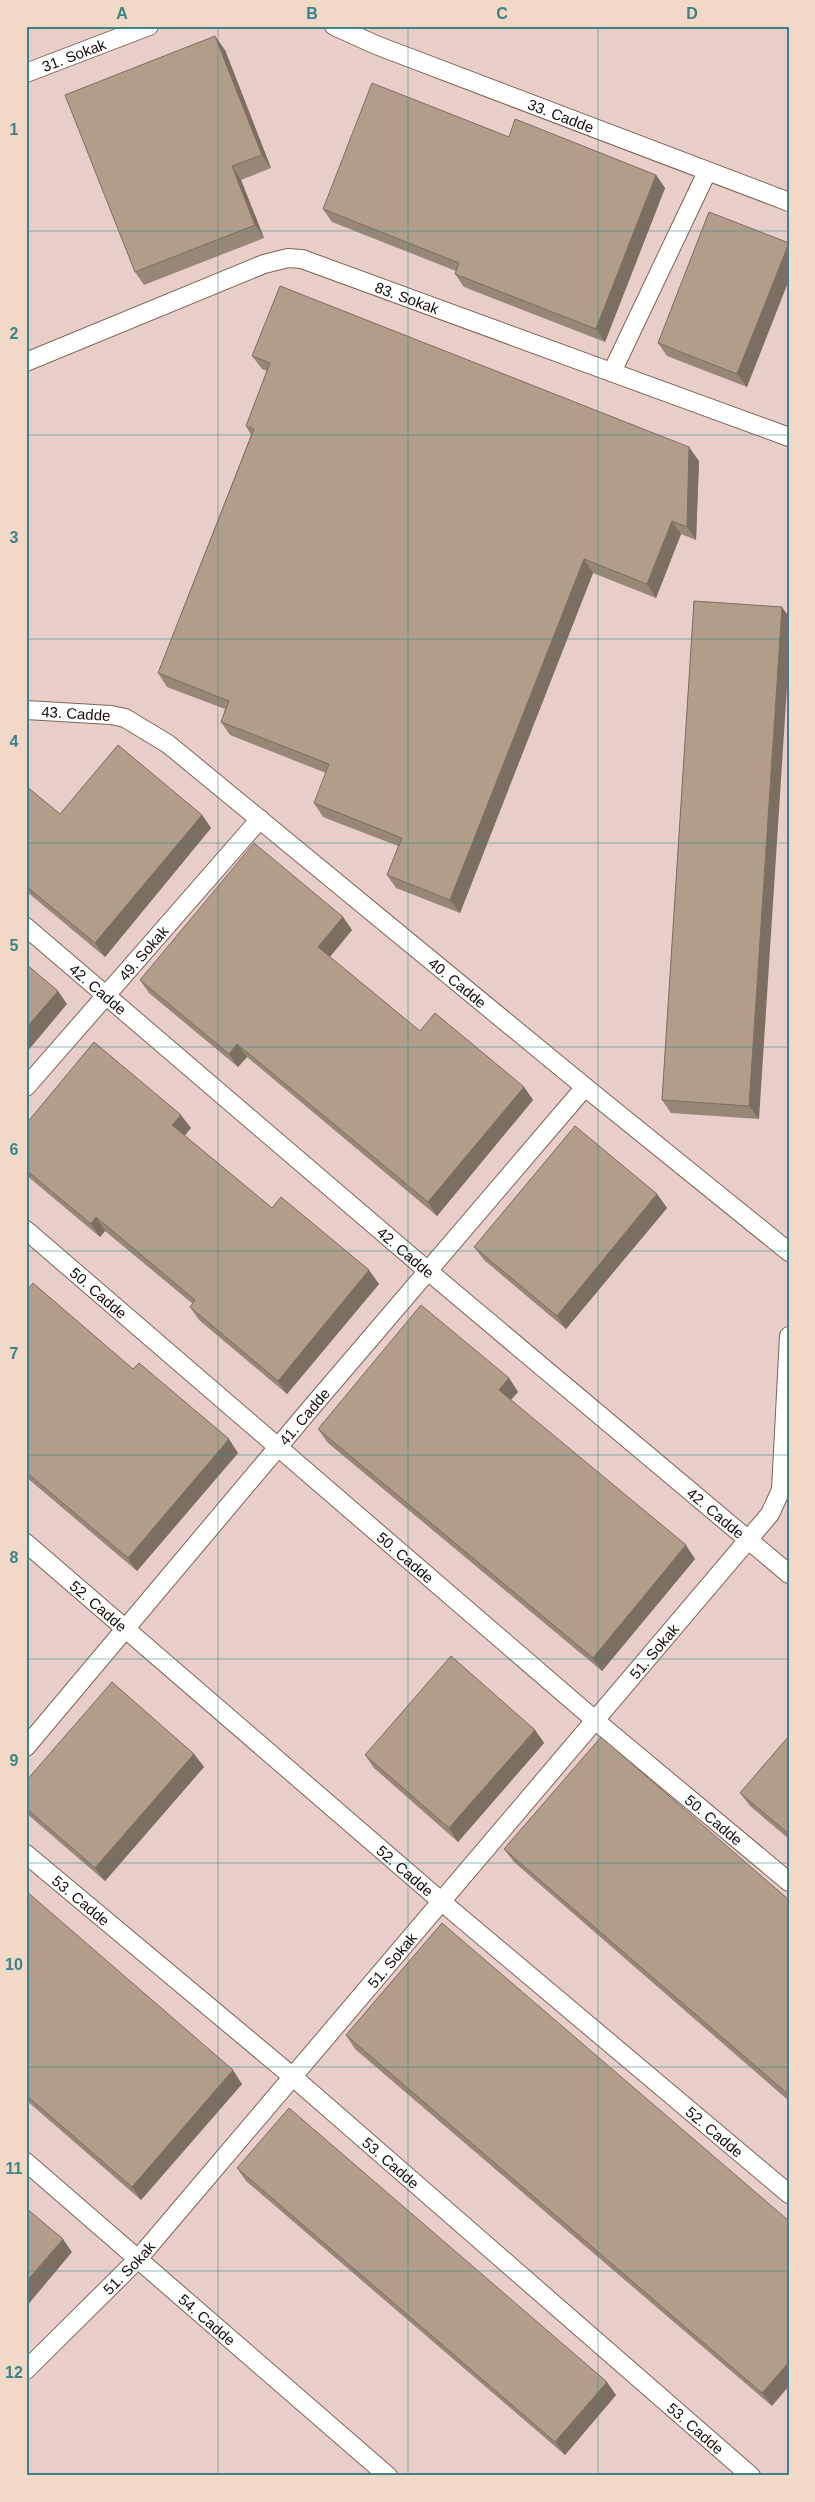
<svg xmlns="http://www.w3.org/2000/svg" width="815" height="2502" font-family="Helvetica,sans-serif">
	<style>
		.industrial { fill: #e8cdc9 }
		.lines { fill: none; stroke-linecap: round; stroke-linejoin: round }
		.minor-casing { stroke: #7b6555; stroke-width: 20 }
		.minor { stroke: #fff; stroke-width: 18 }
		.wall { fill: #988776 }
		.shaded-wall { fill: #7c6e60 }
		.building { fill: #b19d89; stroke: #7c6e60 }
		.grid { fill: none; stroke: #3b8387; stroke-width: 1; stroke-opacity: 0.55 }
		.labels { text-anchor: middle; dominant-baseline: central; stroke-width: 4; stroke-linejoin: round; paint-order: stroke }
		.street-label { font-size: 15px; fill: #140c07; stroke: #f2d9c7 }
		.neatline { fill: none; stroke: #3b8387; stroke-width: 2 }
		.grid-label { font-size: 16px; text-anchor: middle; font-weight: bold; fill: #3b8387 }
	</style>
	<rect width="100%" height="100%" fill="#f2d9c7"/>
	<path class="industrial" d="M26,26h763v2450h-763z"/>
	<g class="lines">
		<defs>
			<g id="minor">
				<path id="s1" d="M334,26l42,19 413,157"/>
				<path id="s2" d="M26,73l123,-47"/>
				<path id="s3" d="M26,362l238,-98 24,-6 14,1 487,178"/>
				<path d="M612,372l95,-200"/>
				<path id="s4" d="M26,710l85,5 14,3 43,26 417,343 204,165"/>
				<path id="s5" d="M26,927l402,344 361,303"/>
				<path id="s6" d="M26,1087l234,-268"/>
				<path id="s7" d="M26,1230l570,491 193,161"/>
				<path id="s8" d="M26,1543l416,359 347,292"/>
				<path id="s9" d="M26,1747l284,-338 275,-322"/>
				<path id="s10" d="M26,1854l267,223 458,399"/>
				<path id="s11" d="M26,2162l362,314"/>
				<path id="s12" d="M26,2370l112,-111 632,-745 11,-24 8,-154"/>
			</g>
		</defs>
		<use href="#minor" class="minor-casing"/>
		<use href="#minor" class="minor"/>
	</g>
	<path class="wall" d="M225,50l46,118 -30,12 23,58 -120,47 -9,-13z
		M509,137l147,38 9,13 -60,154 -141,-55 -9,-13 1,-3 -124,-49 -9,-13z
		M709,212l38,175 -80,-31 -9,-13z
		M252,356l447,105 -3,79 -15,-6 -25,64 -63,-25 -133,340 -64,-25 -9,-13 11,-29 -75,-29 -9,-14 12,-30 -96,-38 -9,-13 4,-13 -58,-22 -9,-14 93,-238 -5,-9 21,-55 -5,-2z
		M694,601l65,518 -88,-6 -9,-13z
		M26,786l34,28 142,1 9,13 -106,129 -79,-66z
		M343,917l9,13 -22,27 90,74 104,56 9,13 -96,116 -190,-159 -9,10 -89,-74 -9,-13z
		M26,1124l165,4 -7,7 88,73 107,76 -92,110 -88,-74 -9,-13 3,-3 -88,-73 -5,6 -74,-62z
		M657,1194l10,14 -101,121 -82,-69 -10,-13z
		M26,1291l107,78 105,84 -101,118 -111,-94z
		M509,1378l9,14 -7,8 184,159 -93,112 -274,-228 -10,-14z
		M535,1730l9,13 -86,99 -84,-74 -9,-13z
		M789,1736v103l-39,-33 -10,-13z
		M194,1754l10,13 -99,114 -79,-68v-32z
		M504,1849l285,51v201l-275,-239z
		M26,1891l216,193 -101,116 -115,-100z
		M442,1923l330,483 -417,-357 -9,-14z
		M237,2168l379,227 -51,60 -319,-274z"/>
	<path class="shaded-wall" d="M215,36l10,14 46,118 -9,-13z
		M232,166l9,14 23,58 -9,-13z
		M656,175l9,13 -60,154 -9,-13z
		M789,243v37l-42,107 -10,-13z
		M689,447l10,14 -3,79 -9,-13z
		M672,521l9,13 -25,64 -9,-14z
		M584,559l9,14 -133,340 -10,-13z
		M782,607l7,10v39l-30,463 -10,-13z
		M202,815l9,13 -106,129 -10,-14z
		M343,917l9,13 -25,30 -9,-13z
		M58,991l9,13 -41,49v-25z
		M237,1044l10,13 -9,10 -9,-13z
		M524,1087l9,13 -96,116 -9,-14z
		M181,1115l10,13 -9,11 -10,-14z
		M657,1194l10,14 -101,121 -9,-13z
		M96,1217l9,14 -5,6 -9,-13z
		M369,1270l10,14 -92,110 -9,-13z
		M509,1378l9,14 -10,11 -9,-13z
		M229,1439l9,14 -101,118 -9,-13z
		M686,1545l9,14 -93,112 -9,-13z
		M535,1730l9,13 -86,99 -9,-14z
		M194,1754l10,13 -99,114 -10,-13z
		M233,2070l9,14 -101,116 -9,-13z
		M63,2239l9,13 -46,55v-25z
		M789,2362v24l-17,20 -10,-13z
		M607,2382l9,13 -51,60 -10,-13z"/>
	<path class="building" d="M215,36l47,119 -30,11 23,59 -120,47 -70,-177z
		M372,83l137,54 6,-18 141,56 -60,154 -141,-55 4,-11 -136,-54z
		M709,212l80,31 -52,131 -79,-31z
		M280,286l409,161 -2,80 -15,-6 -25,63 -63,-25 -134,341 -63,-25 15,-37 -88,-35 15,-39 -108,-42 8,-21 -71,-28 96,-244 -8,-3 24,-63 -18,-7z
		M694,601l88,6 -33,499 -87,-6z
		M118,745l84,70 -107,128 -69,-57v-100l34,28z
		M254,843l89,74 -25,30 102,84 15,-18 89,74 -96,115 -191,-158 -8,10 -89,-74z
		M26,964l32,27 -32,37z
		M94,1042l87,73 -9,10 100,83 9,-11 88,73 -91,111 -88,-74 5,-7 -99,-83 -5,7 -65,-54v-46z
		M575,1126l82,68 -100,122 -83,-69z
		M33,1283l100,86 6,-6 90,76 -101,119 -102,-86v-181z
		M421,1305l88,73 -10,12 187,155 -93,113 -275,-229z
		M451,1656l84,74 -86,98 -84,-73z
		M112,1682l82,72 -99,114 -69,-60v-27z
		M789,1736v98l-49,-41z
		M601,1737l188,163v195l-285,-246z
		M26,1891l207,179 -101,117 -106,-92z
		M442,1923l347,298v141l-27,31 -416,-358z
		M289,2108l318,274 -52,60 -318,-274z
		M26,2208l37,31 -37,43z"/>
	<path class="grid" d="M218,26v2450M408,26v2450M598,26v2450M26,231h763M26,435h763M26,639h763M26,843h763M26,1047h763M26,1251h763M26,1455h763M26,1659h763M26,1863h763M26,2067h763M26,2271h763"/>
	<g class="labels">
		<g class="street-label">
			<text stroke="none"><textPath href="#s2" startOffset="51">31. Sokak</textPath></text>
			<text stroke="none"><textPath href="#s1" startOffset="244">33. Cadde</textPath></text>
			<text stroke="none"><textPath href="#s3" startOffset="408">83. Sokak</textPath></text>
			<text stroke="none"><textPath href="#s4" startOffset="50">43. Cadde</textPath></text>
			<text stroke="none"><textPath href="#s6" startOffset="178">49. Sokak</textPath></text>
			<text stroke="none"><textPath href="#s4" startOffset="525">40. Cadde</textPath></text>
			<text stroke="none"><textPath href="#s5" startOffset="95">42. Cadde</textPath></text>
			<text stroke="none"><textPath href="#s5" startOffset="500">42. Cadde</textPath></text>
			<text stroke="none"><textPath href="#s7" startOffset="96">50. Cadde</textPath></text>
			<text stroke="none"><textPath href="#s9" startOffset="432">41. Cadde</textPath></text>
			<text stroke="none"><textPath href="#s5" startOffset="905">42. Cadde</textPath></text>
			<text stroke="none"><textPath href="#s7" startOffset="501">50. Cadde</textPath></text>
			<text stroke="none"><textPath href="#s8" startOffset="96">52. Cadde</textPath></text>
			<text stroke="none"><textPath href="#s12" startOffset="955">51. Sokak</textPath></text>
			<text stroke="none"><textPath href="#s7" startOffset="906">50. Cadde</textPath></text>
			<text stroke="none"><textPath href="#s8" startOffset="501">52. Cadde</textPath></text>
			<text stroke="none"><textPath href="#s10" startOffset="72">53. Cadde</textPath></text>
			<text stroke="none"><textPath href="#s12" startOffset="550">51. Sokak</textPath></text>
			<text stroke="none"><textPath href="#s8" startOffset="906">52. Cadde</textPath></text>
			<text stroke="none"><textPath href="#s10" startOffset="478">53. Cadde</textPath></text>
			<text stroke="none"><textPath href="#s12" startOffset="145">51. Sokak</textPath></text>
			<text stroke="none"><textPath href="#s11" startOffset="240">54. Cadde</textPath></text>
			<text stroke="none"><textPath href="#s10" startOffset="882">53. Cadde</textPath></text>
		</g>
	</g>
	<rect width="815" height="2502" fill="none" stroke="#f2d9c7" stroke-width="55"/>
	<rect x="28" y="28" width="760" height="2446" class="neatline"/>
	<g class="grid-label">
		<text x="122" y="19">A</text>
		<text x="312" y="19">B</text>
		<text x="502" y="19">C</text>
		<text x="692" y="19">D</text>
		<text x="14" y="135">1</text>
		<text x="14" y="339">2</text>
		<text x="14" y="543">3</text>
		<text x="14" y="747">4</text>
		<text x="14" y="951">5</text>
		<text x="14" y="1155">6</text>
		<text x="14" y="1359">7</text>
		<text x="14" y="1563">8</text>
		<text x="14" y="1766">9</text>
		<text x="14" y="1970">10</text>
		<text x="14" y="2174">11</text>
		<text x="14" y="2378">12</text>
	</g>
</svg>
